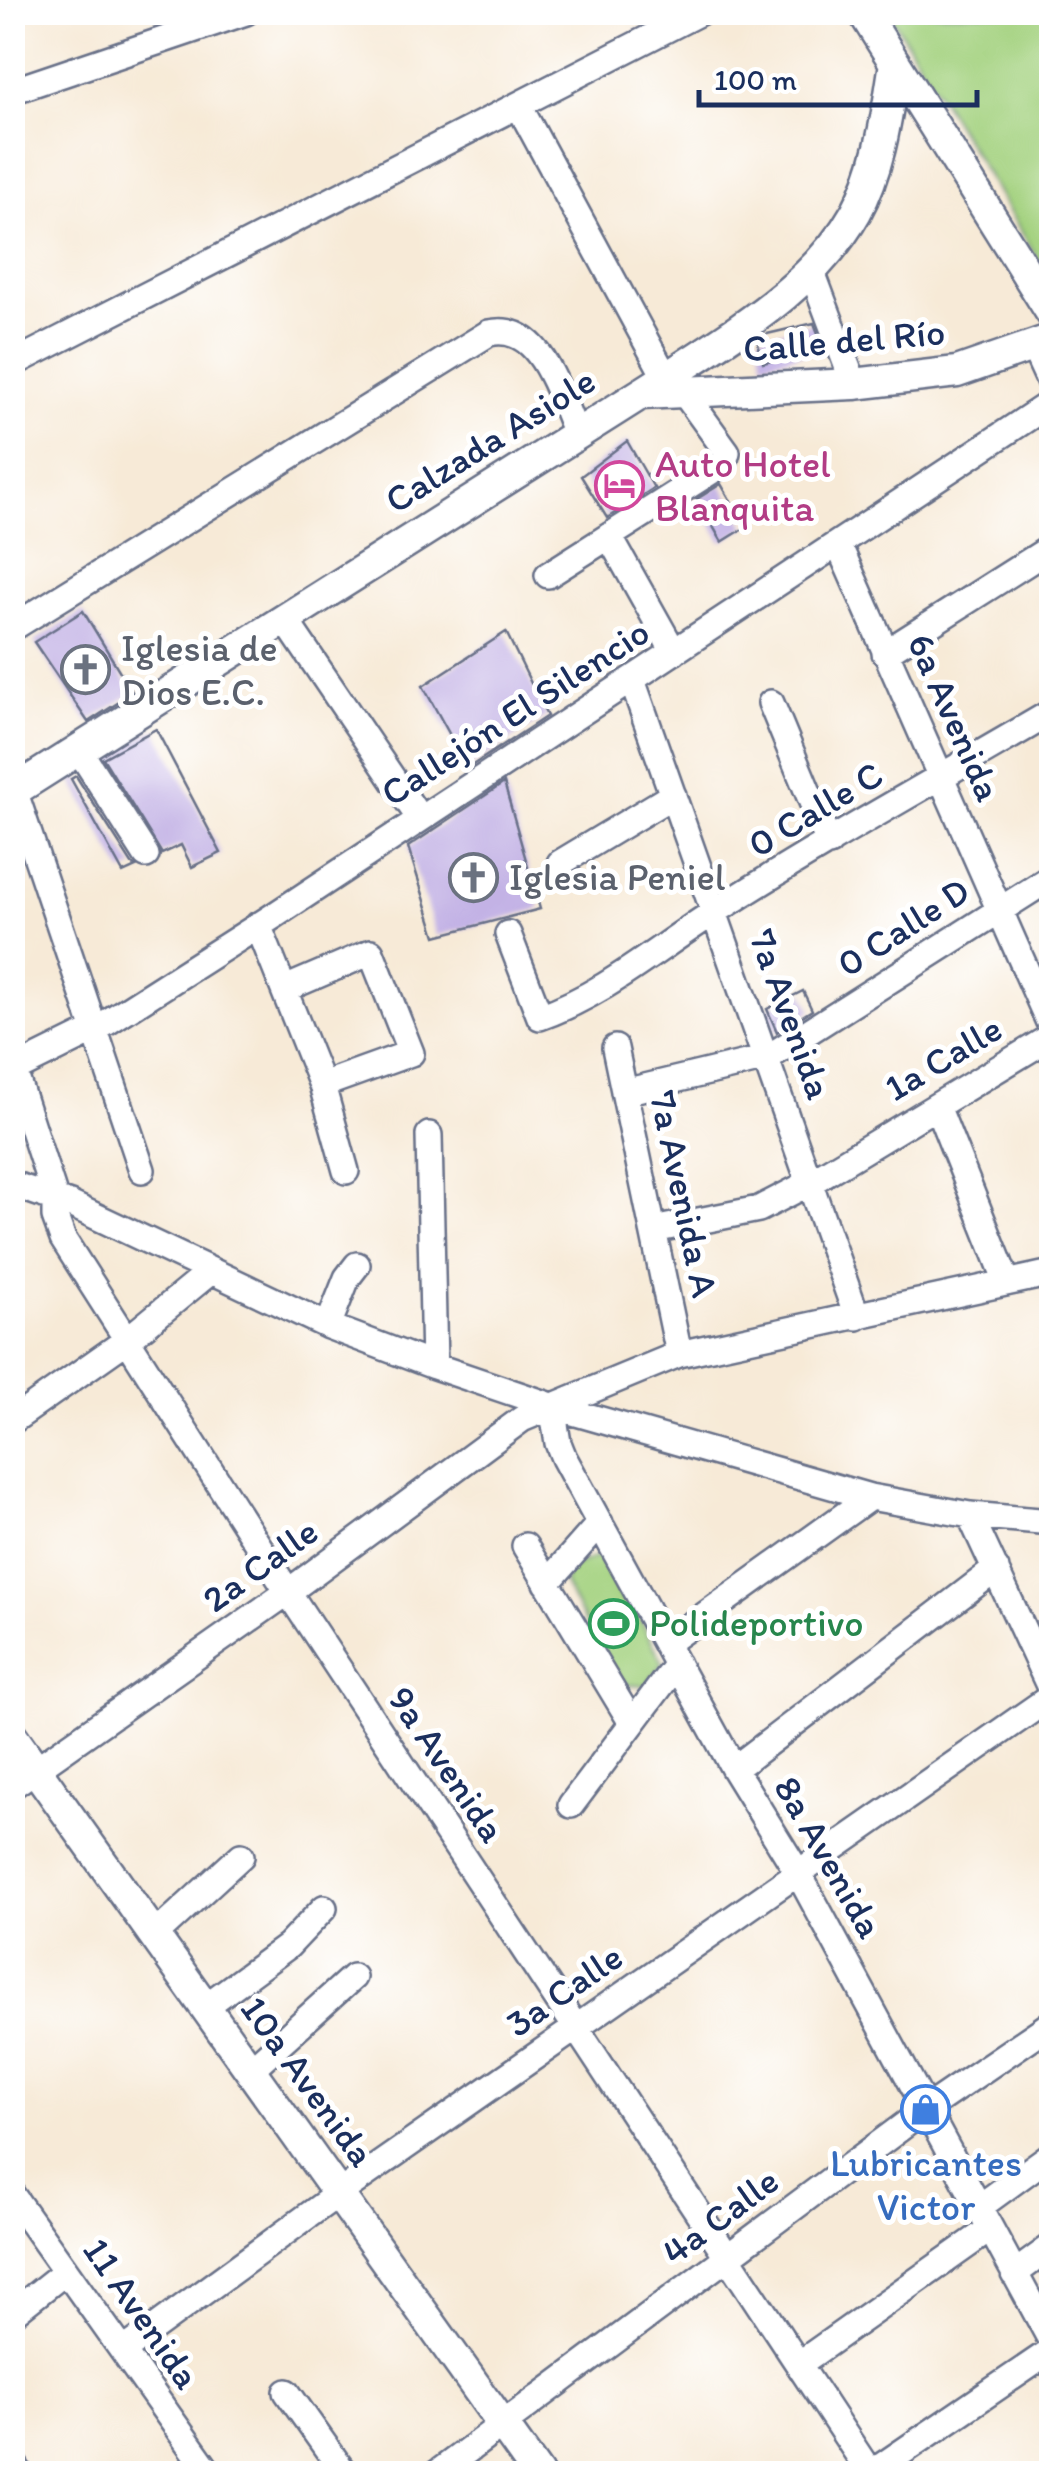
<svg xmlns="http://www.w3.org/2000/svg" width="1064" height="2486" font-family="Itim,sans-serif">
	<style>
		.green { fill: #a3d17e; stroke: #5f806e; stroke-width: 2.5 }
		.building { fill: #c3b2e5 }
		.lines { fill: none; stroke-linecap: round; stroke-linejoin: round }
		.minor-casing { stroke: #687088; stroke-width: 30 }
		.major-casing { stroke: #687088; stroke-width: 35 }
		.minor { stroke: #fff; stroke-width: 25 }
		.major { stroke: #fff; stroke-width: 30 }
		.labels { text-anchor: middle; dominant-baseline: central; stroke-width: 10; stroke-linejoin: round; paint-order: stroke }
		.street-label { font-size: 38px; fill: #1b2f5e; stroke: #fff }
		.hotel-label { font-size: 38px; fill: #b23c85; stroke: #fff; text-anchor: start }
		.worship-label { font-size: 38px; fill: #5b616d; stroke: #fff; text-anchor: start }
		.leisure-label { font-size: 38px; fill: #27864d; stroke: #fff; text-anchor: start }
		.shop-label { font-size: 38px; fill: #366cbe; stroke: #fff }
	</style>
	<rect width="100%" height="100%" fill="#fff"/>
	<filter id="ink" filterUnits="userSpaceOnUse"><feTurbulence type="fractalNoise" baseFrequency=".01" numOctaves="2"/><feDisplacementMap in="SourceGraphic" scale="20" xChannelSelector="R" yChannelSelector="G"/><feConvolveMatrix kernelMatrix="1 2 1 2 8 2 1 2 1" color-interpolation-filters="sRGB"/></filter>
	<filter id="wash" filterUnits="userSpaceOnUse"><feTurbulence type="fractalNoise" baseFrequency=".0048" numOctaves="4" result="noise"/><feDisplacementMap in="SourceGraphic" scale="40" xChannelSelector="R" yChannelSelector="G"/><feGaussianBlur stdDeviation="2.25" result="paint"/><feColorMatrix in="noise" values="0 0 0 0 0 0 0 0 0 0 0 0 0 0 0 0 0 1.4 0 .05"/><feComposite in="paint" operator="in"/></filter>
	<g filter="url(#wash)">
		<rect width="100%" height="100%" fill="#f7ead7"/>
		<path class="green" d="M889,13h162v268z
			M599,1556l13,9 51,98 -17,24 -20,-3 -13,-12 -49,-88 3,-16z"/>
		<g id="blocks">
			<path class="building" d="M814,323l10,26 -61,14 -6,-24 6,-4z
				M627,441l27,47 -47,30 -26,-42z
				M721,484l25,43 -24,15 -25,-43z
				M83,611l50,82 -45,29 -54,-80z
				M506,632l41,84 -79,52 -45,-82z
				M156,729l65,124 -29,14 -11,-22 -19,9 -59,-96z
				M76,776l56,88 4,3 -13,6 -52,-94z
				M504,783l36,126 -104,27 -28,-89z
				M803,991l9,19 -35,22 -10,-23z"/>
		</g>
	</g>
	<g filter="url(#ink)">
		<use href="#blocks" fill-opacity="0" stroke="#687088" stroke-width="2.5"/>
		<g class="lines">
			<defs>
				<path id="minor" d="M12,91l234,-79
					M519,106l147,272
					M812,272l42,112
					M12,364l688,-352
					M609,536l65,116
					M839,546l213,483
					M548,575l176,-112 3,-11 -42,-58
					M284,618l136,201
					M12,628l477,-295c53,-12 70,63 87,100
					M885,653l167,-106
					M632,680l225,637
					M771,703l58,140
					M79,750l67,105
					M12,784l130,386
					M560,863l113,-68
					M258,925l64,160 24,86
					M508,934l32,83c67,-24 117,-69 176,-106 109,-70 224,-133 336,-199
					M285,989l86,-37 40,101 -89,32
					M615,1048l64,306
					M12,1071l83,-41 177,-113 780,-515
					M14,1071l41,127v19l8,22 225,353 583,882
					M624,1092l143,-34 285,-181
					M937,1106l70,176
					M429,1135l5,231
					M12,1184l58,20 258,122 106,40 118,40 318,91 100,18 82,7
					M653,1230l106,-21 52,-27 241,-146
					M328,1326l19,-48 10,-13
					M552,1406l6,37 6,15 170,311 63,102 255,471
					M12,1421l115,-81 84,-69
					M970,1515l82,177
					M525,1546l107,177
					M547,1583l53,-60
					M666,1643l204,-146
					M734,1769l262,-200
					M12,1786l276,-194 234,-173 157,-65 373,-81
					M571,1805l106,-141
					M155,1935l86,-79
					M206,2006l82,-60 36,-38
					M251,2069l102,-92
					M12,2195l198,279
					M978,2208l74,-54
					M1014,2274l38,-28
					M12,2314l54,-43
					M123,2351l216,-158 713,-497
					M799,2364l191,-135
					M287,2392l58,82
					M12,2461l8,13
					M436,2474l490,-365 126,-86
					M870,2474l182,-124"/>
				<path id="major" d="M863,12l189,302
					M1036,346l16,35
					M641,394l213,-10 103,-12 95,-33
					M12,792l654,-414c70,-47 148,-91 190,-166 25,-45 31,-100 39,-149
					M12,1736l526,738"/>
			</defs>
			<use href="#minor" class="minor-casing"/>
			<use href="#major" class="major-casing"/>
			<use href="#minor" class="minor"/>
			<use href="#major" class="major"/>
		</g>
	</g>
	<defs>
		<symbol id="hotel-ring" viewBox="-11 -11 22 22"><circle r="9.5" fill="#fff" stroke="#d1479c" stroke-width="1.5"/><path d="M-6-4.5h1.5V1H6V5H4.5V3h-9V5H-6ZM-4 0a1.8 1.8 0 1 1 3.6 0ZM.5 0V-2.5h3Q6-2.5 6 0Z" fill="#d1479c"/></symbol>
		<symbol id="church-ring" viewBox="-11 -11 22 22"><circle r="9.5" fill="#fff" stroke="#6b7280" stroke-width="1.5"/><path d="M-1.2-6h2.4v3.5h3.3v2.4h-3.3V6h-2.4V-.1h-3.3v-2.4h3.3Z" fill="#6b7280"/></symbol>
		<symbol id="stadium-ring" viewBox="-11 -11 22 22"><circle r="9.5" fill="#fff" stroke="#2e9e5b" stroke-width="1.5"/><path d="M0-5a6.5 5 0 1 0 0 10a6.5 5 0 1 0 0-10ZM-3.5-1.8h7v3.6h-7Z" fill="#2e9e5b"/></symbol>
		<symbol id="shop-ring" viewBox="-11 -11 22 22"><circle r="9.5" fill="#fff" stroke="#3f7fe0" stroke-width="1.5"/><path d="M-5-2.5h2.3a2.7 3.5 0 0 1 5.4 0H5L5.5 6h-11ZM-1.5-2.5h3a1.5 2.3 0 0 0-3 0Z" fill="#3f7fe0"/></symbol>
	</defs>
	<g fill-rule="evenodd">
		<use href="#hotel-ring" x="592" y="458" width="55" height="55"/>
		<use href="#church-ring" x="58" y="642" width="55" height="55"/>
		<use href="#church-ring" x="446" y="850" width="55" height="55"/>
		<use href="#stadium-ring" x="586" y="1596" width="55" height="55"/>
		<use href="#shop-ring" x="898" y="2082" width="55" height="55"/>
	</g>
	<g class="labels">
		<g class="street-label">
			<text transform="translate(844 340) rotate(-5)">Calle del Río</text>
			<text transform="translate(490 440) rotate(-32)">Calzada Asiole</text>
			<text transform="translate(515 712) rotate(-33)">Callejón El Silencio</text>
			<text transform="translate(955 717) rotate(66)">6a Avenida</text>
			<text transform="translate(815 809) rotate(-31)">0 Calle C</text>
			<text transform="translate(903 927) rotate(-33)">0 Calle D</text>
			<text transform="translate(791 1014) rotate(70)">7a Avenida</text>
			<text transform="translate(943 1058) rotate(-31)">1a Calle</text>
			<text transform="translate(684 1194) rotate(78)">7a Avenida A</text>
			<text transform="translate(260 1565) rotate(-36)">2a Calle</text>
			<text transform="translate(447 1764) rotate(56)">9a Avenida</text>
			<text transform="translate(829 1857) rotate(60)">8a Avenida</text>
			<text transform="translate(564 1990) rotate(-35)">3a Calle</text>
			<text transform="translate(308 2081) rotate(54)">10a Avenida</text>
			<text transform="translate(720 2216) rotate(-37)">4a Calle</text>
			<text transform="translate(142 2313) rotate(55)">11 Avenida</text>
		</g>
		<g class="hotel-label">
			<text x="655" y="464">Auto Hotel<tspan x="655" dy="44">Blanquita</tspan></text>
		</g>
		<g class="worship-label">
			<text x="121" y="648">Iglesia de<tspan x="121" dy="44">Dios E.C.</tspan></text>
			<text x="509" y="877">Iglesia Peniel</text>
		</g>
		<g class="leisure-label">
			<text x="649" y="1623">Polideportivo</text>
		</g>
		<g class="shop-label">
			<text x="926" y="2163">Lubricantes<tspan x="926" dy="44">Victor</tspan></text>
		</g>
	</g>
	<rect width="1064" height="2486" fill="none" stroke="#fff" stroke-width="50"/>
	<path d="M699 90v15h278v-15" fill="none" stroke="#1b2f5e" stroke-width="5"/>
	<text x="714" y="90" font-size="30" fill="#1b2f5e" stroke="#ffffff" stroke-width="8" paint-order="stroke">100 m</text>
</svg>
